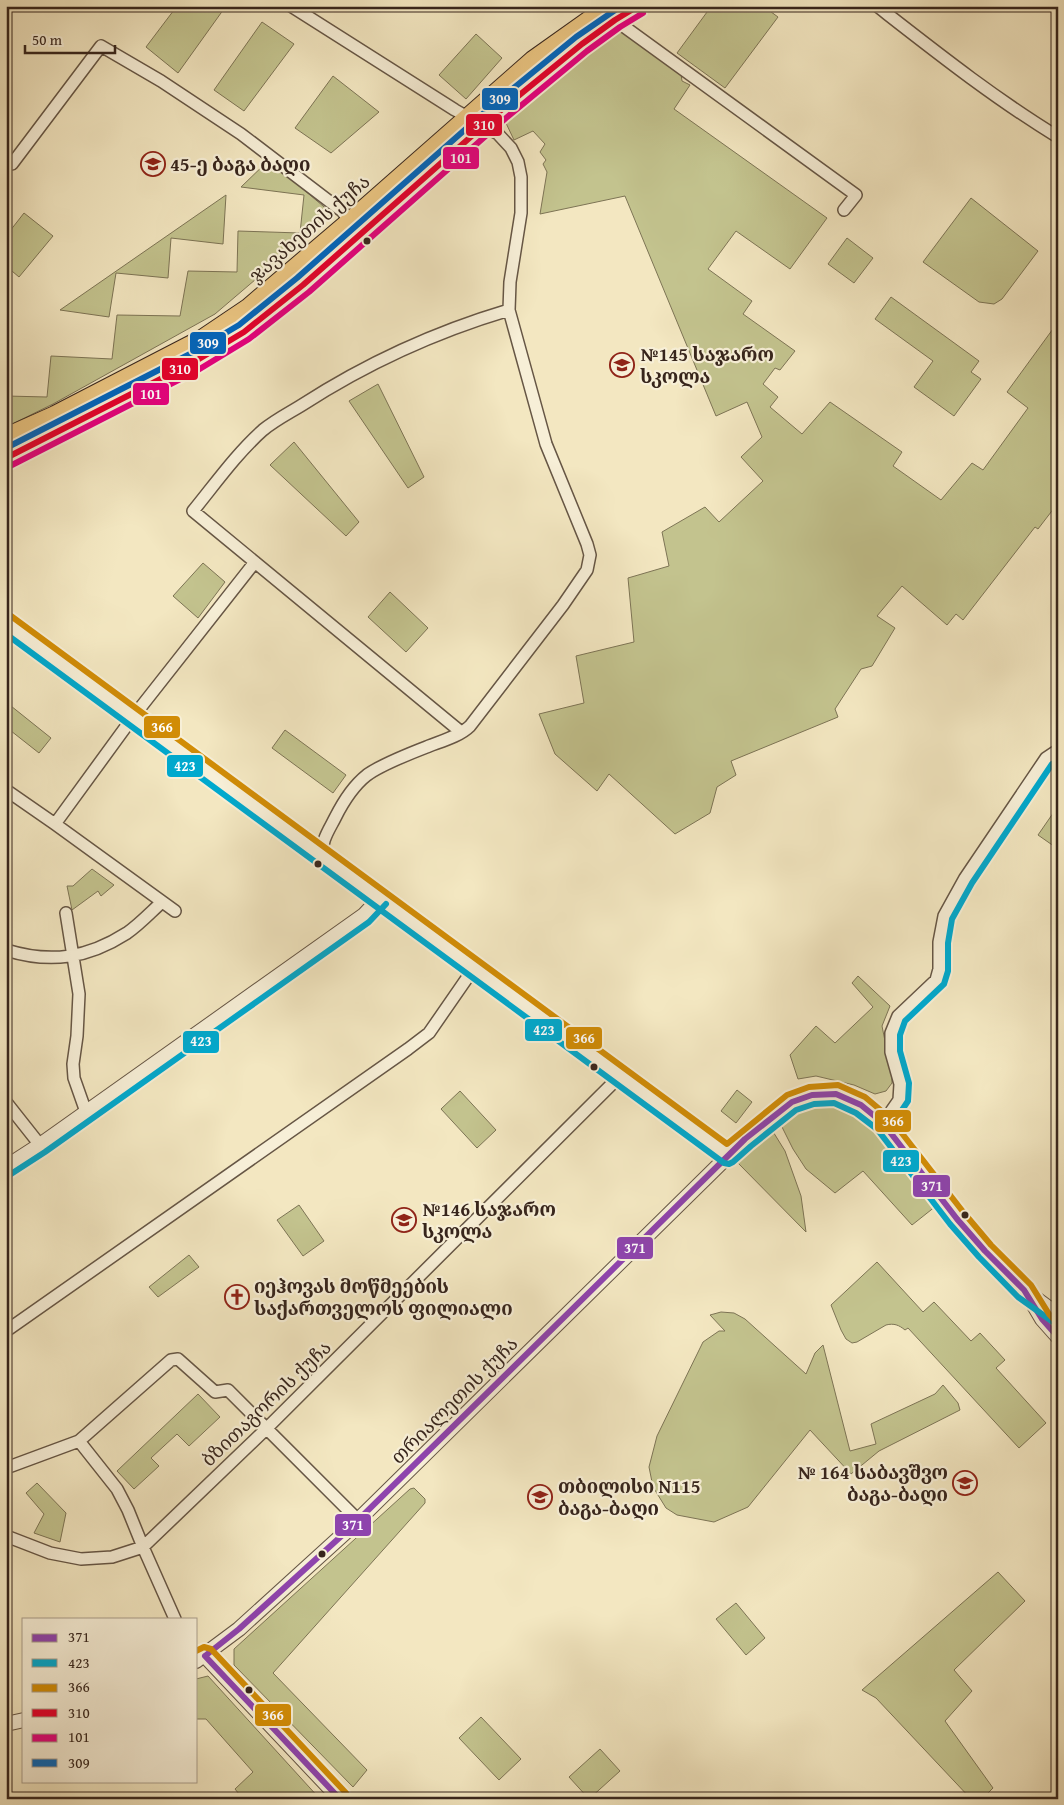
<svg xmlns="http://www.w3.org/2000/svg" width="1064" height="1805" font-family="'Gentium Book Plus','Noto Serif Georgian',serif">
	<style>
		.green { fill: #c3c38e; stroke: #7d7455 }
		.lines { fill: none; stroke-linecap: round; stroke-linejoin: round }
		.minor-casing { stroke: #665645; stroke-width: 14 }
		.tertiary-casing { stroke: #665645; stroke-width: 16 }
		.primary-casing { stroke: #37251c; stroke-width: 20 }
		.minor { stroke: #f7efd7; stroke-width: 11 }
		.tertiary { stroke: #f7efd7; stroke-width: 14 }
		.primary { stroke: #eac480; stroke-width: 18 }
		.bus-1-casing { stroke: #f7efd7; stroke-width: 10 }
		.bus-2-casing { stroke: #f7efd7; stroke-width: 10 }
		.bus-3-casing { stroke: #f7efd7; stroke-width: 10 }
		.bus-4-casing { stroke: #f7efd7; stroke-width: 10 }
		.bus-5-casing { stroke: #f7efd7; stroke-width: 10 }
		.bus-6-casing { stroke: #f7efd7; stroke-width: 10 }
		.bus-1 { stroke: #8e44ad; stroke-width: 6 }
		.bus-2 { stroke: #00a9ce; stroke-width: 6 }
		.bus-3 { stroke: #d18c06; stroke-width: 6 }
		.bus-4 { stroke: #e4002b; stroke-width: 6 }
		.bus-5 { stroke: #e5007d; stroke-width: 6 }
		.bus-6 { stroke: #0065bd; stroke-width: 6 }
		.bus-dot { fill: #37251c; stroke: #f7efd7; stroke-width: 2 }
		.labels { text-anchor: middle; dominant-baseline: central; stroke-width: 4.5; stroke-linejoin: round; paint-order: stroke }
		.poi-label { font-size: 19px; font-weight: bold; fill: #37251c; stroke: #f7efd7; text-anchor: start }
		.street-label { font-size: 19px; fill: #37251c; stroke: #f7efd7 }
		.line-badge { stroke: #f7efd7; stroke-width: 2 }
		.badge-label { font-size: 14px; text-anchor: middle; font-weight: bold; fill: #fff }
	</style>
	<rect width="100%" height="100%" fill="#f3e7c1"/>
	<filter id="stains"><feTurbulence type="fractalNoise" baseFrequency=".004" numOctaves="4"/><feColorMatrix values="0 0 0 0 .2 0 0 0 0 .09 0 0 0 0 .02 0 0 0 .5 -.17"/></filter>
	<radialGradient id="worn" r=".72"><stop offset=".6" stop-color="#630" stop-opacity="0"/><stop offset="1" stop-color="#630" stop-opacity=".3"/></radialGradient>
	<path class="green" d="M177,6h49l-48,67 -32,-26z
		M709,6h54l15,11 -53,71 -48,-35 33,-45z
		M262,22l32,22 -50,67 -30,-21z
		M620,32l8,3 53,39 1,7 8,4 -16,24 153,109 -37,51 -54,-38 -28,38 44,32 -9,13 52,37 -15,19 -5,-2 -12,16 15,13 -8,10 32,27 28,-32 72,50 -9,14 48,34 31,-37 11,7 45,-62 -21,-16 51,-70v181l-20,26 -3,-2 -72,93 -7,-6 -9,11 -45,-39 -25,30 18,12 -23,38 -11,3 -26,40 3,8 -107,44 5,14 -19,12 -7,26 -35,21 -66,-60 -12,17 -42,-37 -16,-40 45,-11 -8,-47 58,-14 -6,-64 41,-12 -7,-34 43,-25 14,15 44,-41 -22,-24 21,-20 -15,-35 -31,14 -91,-220 -85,18 7,-42 -4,-8 3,-4 -6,-8 5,-8 -12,-13 -19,9 -9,-19 48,-41 6,-1 13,-16z
		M476,34l26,24 -36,41 -27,-24z
		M333,76l46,36 -48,41 -36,-25z
		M269,160l61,52v4l-115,98 -162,90 -47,23v-31l41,1 4,-41 61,3 5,-44 63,1 8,-45 49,1 1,-41 62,2 4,-38 -63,-8z
		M226,195l-3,49 -52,-6 -3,40 -52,-5 -7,44 -49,-7z
		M971,198l67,53 -36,48 -8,5 -15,-2 -56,-40z
		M24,213l29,23 -34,41 -13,-11v-30z
		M847,238l26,20 -19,25 -26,-19z
		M891,297l88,64 -8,11 10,7 -27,37 -40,-29 19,-26 -58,-42z
		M378,384l46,93 -16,11 -59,-87z
		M294,442l65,80 -13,14 -76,-71z
		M203,563l22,19 -27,36 -25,-22z
		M390,592l38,36 -22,24 -38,-35z
		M6,702l45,36 -12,15 -33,-26z
		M285,730l61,45 -13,18 -61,-45z
		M1058,806v43l-20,-14z
		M92,869l22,16 -13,11 -3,-5 -26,19 -5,-24h6z
		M858,976l32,30 -8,20 10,50v7l-6,8 -11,3 -21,-9 -38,-9 -18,3 -8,-24 26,-29 19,17 38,-36 -21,-24z
		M737,1090l15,12 -16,21 -15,-12z
		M460,1091l36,39 -19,18 -36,-39z
		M819,1104c10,1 21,1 31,5 32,16 64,68 86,97l-24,19 -49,-54 -28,22 -29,-24 -13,-20 -13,-26c13,-12 23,-17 39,-19z
		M772,1130l13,21 16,45 5,36 -68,-69z
		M299,1205l25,36 -21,15 -26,-36z
		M189,1255l10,12 -41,30 -9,-10z
		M877,1262l46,50 11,-10 37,39 9,-8 25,27 -9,8 50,55 -27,25 -111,-120 -3,2c-6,-5 -11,-7 -19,-5l-29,17 -5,1 -6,-4 -5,-9 -10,-25z
		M721,1312l13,1 11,6 61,55 9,-21 8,-8 27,106 26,-7 -5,-20 64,-30 8,-9 15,18 2,7 -81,41 -28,23 -41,-44 -62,77 -34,15 -37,-7 -11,-7 -13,-21 -4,-20 8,-31 46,-94 16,-11h6l-15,-16z
		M198,1394l22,23 -31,29 -12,-12 -26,24 8,8 -25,23 -17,-18z
		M37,1483l29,30 -6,29 -26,-9 10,-19 -18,-21z
		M414,1488l11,11v4l-152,170 94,97 -14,17 -119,-122v-16l176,-160z
		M998,1572l27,29 -71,69 18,21 -27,30 48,67 -11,11h-11l-95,-101 -14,-8z
		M736,1603l29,35 -19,17 -30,-36z
		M208,1676l112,123h-77l-8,-10 18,-17 -47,-53h-10v-40z
		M481,1717l40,42 -22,21 -40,-42z
		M600,1749l20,22 -31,28 -20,-22z"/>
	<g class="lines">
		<defs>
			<path id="minor" d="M291,6l164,104 43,24 13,14 7,14 3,15v36l-11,69 -1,28 37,134 41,100 3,11 -3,15 -24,35 -93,121c-10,10 -28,15 -41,20 -18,7 -47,18 -62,29 -14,11 -24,27 -32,43 -6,12 -15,24 -12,39
				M877,6c59,46 117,92 181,131
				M615,20l241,175 -12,15
				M6,164h6l89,-118 60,35 80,53 101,77 8,10
				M461,732l-268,-221c22,-27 44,-58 70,-81 12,-10 26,-17 39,-25 65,-42 133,-73 207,-95
				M6,790l49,34 120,87
				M55,824l78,-107 122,-155
				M66,913l13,81 -2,42 -4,28 1,14 12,34
				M6,950c45,14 82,8 121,-17 13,-9 24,-21 35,-31
				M6,1102l34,43
				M883,1123l16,-23 1,-16 -9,-32v-19l7,-17 38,-36 3,-11v-27l5,-26 21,-38 81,-120 12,-8
				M6,1331l402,-282 21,-16 45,-65
				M79,1441l38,48 11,21 15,37 32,72
				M6,1468l73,-27 92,-81 7,-1 37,33 13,-2 130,130
				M6,1536l44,17 31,6 31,-2 31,-10 123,-118 354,-353"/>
			<path id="tertiary" d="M6,623l722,532
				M6,1167l34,-22 324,-230 16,-17
				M1029,1297l13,22 16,18
				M205,1656l135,143
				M196,1661l43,-32 109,-99 377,-371 20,-20 47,-37 20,-7 24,-1 25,11 22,18 74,96 28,32 39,39 34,25
				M6,1724l18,-4"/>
			<path id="primary" d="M6,437l49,-22 147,-76 46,-31 102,-87 183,-161 76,-54
				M6,458l51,-25 137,-71 50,-30 59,-47 197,-174 82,-67 33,-24 23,-14"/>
		</defs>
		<use href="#minor" class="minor-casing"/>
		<use href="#tertiary" class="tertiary-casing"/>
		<use href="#primary" class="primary-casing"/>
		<use href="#minor" class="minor"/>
		<use href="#tertiary" class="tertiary"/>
		<use href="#primary" class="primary"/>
		<defs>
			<path id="bus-1" d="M205,1656l34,-27 109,-99 397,-391 47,-37 20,-7 24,-1 25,11 22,18 74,96 28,32 39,39 18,29 16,18
				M205,1656l135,143"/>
			<path id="bus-2" d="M6,634l718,529 5,1 4,-2 18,-16 45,-36 18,-6 20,-1 22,10 21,16 73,95 29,33 39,40 35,25
				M890,1128l18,-27 1,-18 -9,-32v-16l5,-14 39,-37 4,-13v-28l4,-24 20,-36 80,-119 6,-3
				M11,1174l34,-22 324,-230 17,-18"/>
			<path id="bus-3" d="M11,616l716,528 60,-49 22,-8 29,-2 27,12 25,21 74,95 27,32 40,40 18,29 9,10
				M196,1651l8,-4 7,2 135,144"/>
			<path id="bus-4" d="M6,458l188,-96 50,-30 59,-47 197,-174 82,-67 33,-24 23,-14"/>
			<path id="bus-5" d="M10,466l188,-96 51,-31 60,-47 197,-174 81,-67 33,-24 23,-14"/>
			<path id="bus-6" d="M6,448l184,-94 49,-29 58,-47 197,-174 82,-67 45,-31"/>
		</defs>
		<use href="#bus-1" class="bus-1-casing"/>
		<use href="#bus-2" class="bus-2-casing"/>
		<use href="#bus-3" class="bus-3-casing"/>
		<use href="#bus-4" class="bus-4-casing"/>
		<use href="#bus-5" class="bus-5-casing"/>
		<use href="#bus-6" class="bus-6-casing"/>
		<use href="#bus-1" class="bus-1"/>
		<use href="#bus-2" class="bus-2"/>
		<use href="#bus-3" class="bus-3"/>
		<use href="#bus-4" class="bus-4"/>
		<use href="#bus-5" class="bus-5"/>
		<use href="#bus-6" class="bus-6"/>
	</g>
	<defs>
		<symbol id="school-ring" viewBox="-11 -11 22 22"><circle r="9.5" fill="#f7efd7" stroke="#8f2418" stroke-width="1.5"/><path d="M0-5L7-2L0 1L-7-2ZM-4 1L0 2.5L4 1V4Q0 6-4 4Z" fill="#8f2418"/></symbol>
		<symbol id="church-ring" viewBox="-11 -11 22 22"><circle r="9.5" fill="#f7efd7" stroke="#8f2418" stroke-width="1.5"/><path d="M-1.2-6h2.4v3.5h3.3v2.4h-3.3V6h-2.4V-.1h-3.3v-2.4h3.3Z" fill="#8f2418"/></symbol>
	</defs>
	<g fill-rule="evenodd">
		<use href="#school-ring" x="139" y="150" width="28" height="28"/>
		<use href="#school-ring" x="608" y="351" width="28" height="28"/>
		<use href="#school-ring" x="390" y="1206" width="28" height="28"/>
		<use href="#church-ring" x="223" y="1283" width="28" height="28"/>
		<use href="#school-ring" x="951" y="1469" width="28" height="28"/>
		<use href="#school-ring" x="526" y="1483" width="28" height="28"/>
	</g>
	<g class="bus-dot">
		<circle cx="367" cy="241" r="4.5"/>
		<circle cx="318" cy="864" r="4.5"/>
		<circle cx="594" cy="1067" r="4.5"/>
		<circle cx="965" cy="1215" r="4.5"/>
		<circle cx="322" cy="1554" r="4.5"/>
		<circle cx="249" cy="1690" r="4.5"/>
	</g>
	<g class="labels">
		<g class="poi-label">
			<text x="170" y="164">45-ე ბაგა ბაღი</text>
			<text x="640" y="354">№145 საჯარო<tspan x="640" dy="22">სკოლა</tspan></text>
			<text x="422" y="1209">№146 საჯარო<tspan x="422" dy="22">სკოლა</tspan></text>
			<text x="254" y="1286">იეჰოვას მოწმეების<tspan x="254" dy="22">საქართველოს ფილიალი</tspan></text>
			<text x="948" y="1472" text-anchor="end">№ 164 საბავშვო<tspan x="948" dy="22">ბაგა-ბაღი</tspan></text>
			<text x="558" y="1486">თბილისი N115<tspan x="558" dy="22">ბაგა-ბაღი</tspan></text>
		</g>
		<g class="street-label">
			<text transform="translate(309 228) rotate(-41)">ჯავახეთის ქუჩა</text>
			<text transform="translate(454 1400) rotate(-45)">თრიალეთის ქუჩა</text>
			<text transform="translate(266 1403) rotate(-44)">ბზითაგორის ქუჩა</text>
		</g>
	</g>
	<g class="line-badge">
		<rect x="481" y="87" width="38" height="24" rx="5" fill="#0065bd"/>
		<rect x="465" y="113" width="38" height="24" rx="5" fill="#e4002b"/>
		<rect x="442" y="146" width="38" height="24" rx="5" fill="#e5007d"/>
		<rect x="189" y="331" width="38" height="24" rx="5" fill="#0065bd"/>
		<rect x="161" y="357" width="38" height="24" rx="5" fill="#e4002b"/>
		<rect x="132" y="382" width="38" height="24" rx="5" fill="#e5007d"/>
		<rect x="143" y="715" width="38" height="24" rx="5" fill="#d18c06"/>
		<rect x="166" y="754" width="38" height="24" rx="5" fill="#00a9ce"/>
		<rect x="524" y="1018" width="39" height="24" rx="5" fill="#00a9ce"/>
		<rect x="565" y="1026" width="38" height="24" rx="5" fill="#d18c06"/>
		<rect x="182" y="1030" width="38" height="24" rx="5" fill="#00a9ce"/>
		<rect x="874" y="1109" width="38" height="24" rx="5" fill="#d18c06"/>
		<rect x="882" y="1149" width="38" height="24" rx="5" fill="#00a9ce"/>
		<rect x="912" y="1174" width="39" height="24" rx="5" fill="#8e44ad"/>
		<rect x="616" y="1236" width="38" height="24" rx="5" fill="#8e44ad"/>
		<rect x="334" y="1513" width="38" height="24" rx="5" fill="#8e44ad"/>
		<rect x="254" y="1703" width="38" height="24" rx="5" fill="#d18c06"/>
	</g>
	<g class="badge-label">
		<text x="500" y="104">309</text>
		<text x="484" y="130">310</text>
		<text x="461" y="163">101</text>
		<text x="208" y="348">309</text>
		<text x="180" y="374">310</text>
		<text x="151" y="399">101</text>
		<text x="162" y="732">366</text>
		<text x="185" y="771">423</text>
		<text x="544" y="1035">423</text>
		<text x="584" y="1043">366</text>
		<text x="201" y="1046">423</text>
		<text x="893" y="1126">366</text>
		<text x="901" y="1166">423</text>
		<text x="932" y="1191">371</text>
		<text x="635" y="1253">371</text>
		<text x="353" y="1530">371</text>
		<text x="273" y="1720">366</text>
	</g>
	<rect width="1064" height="1805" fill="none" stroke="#f3e7c1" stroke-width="25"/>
	<rect x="8" y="8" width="1049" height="1790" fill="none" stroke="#37251c" stroke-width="2.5"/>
	<rect x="12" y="12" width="1039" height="1780" fill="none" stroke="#37251c"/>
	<rect x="22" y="1618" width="175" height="165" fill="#f7efd7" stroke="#aa9e8c"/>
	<rect x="32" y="1634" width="25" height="8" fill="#8e44ad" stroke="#aa9e8c"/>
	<text x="68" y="1642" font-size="15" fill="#37251c">371</text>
	<rect x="32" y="1659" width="25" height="8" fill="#00a9ce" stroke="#aa9e8c"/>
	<text x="68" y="1668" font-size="15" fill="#37251c">423</text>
	<rect x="32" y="1684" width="25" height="8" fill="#d18c06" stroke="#aa9e8c"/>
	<text x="68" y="1692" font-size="15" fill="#37251c">366</text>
	<rect x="32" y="1709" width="25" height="8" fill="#e4002b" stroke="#aa9e8c"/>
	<text x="68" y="1718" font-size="15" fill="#37251c">310</text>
	<rect x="32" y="1734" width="25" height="8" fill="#e5007d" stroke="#aa9e8c"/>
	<text x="68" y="1742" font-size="15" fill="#37251c">101</text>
	<rect x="32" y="1759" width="25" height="8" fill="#0065bd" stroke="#aa9e8c"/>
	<text x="68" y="1768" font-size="15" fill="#37251c">309</text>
	<path d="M25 45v8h90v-8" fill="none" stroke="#37251c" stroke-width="2.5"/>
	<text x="32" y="45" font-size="15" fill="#37251c" stroke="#f7efd7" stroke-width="4" paint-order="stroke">50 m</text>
	<rect width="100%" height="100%" filter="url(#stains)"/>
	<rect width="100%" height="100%" fill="url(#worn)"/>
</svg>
